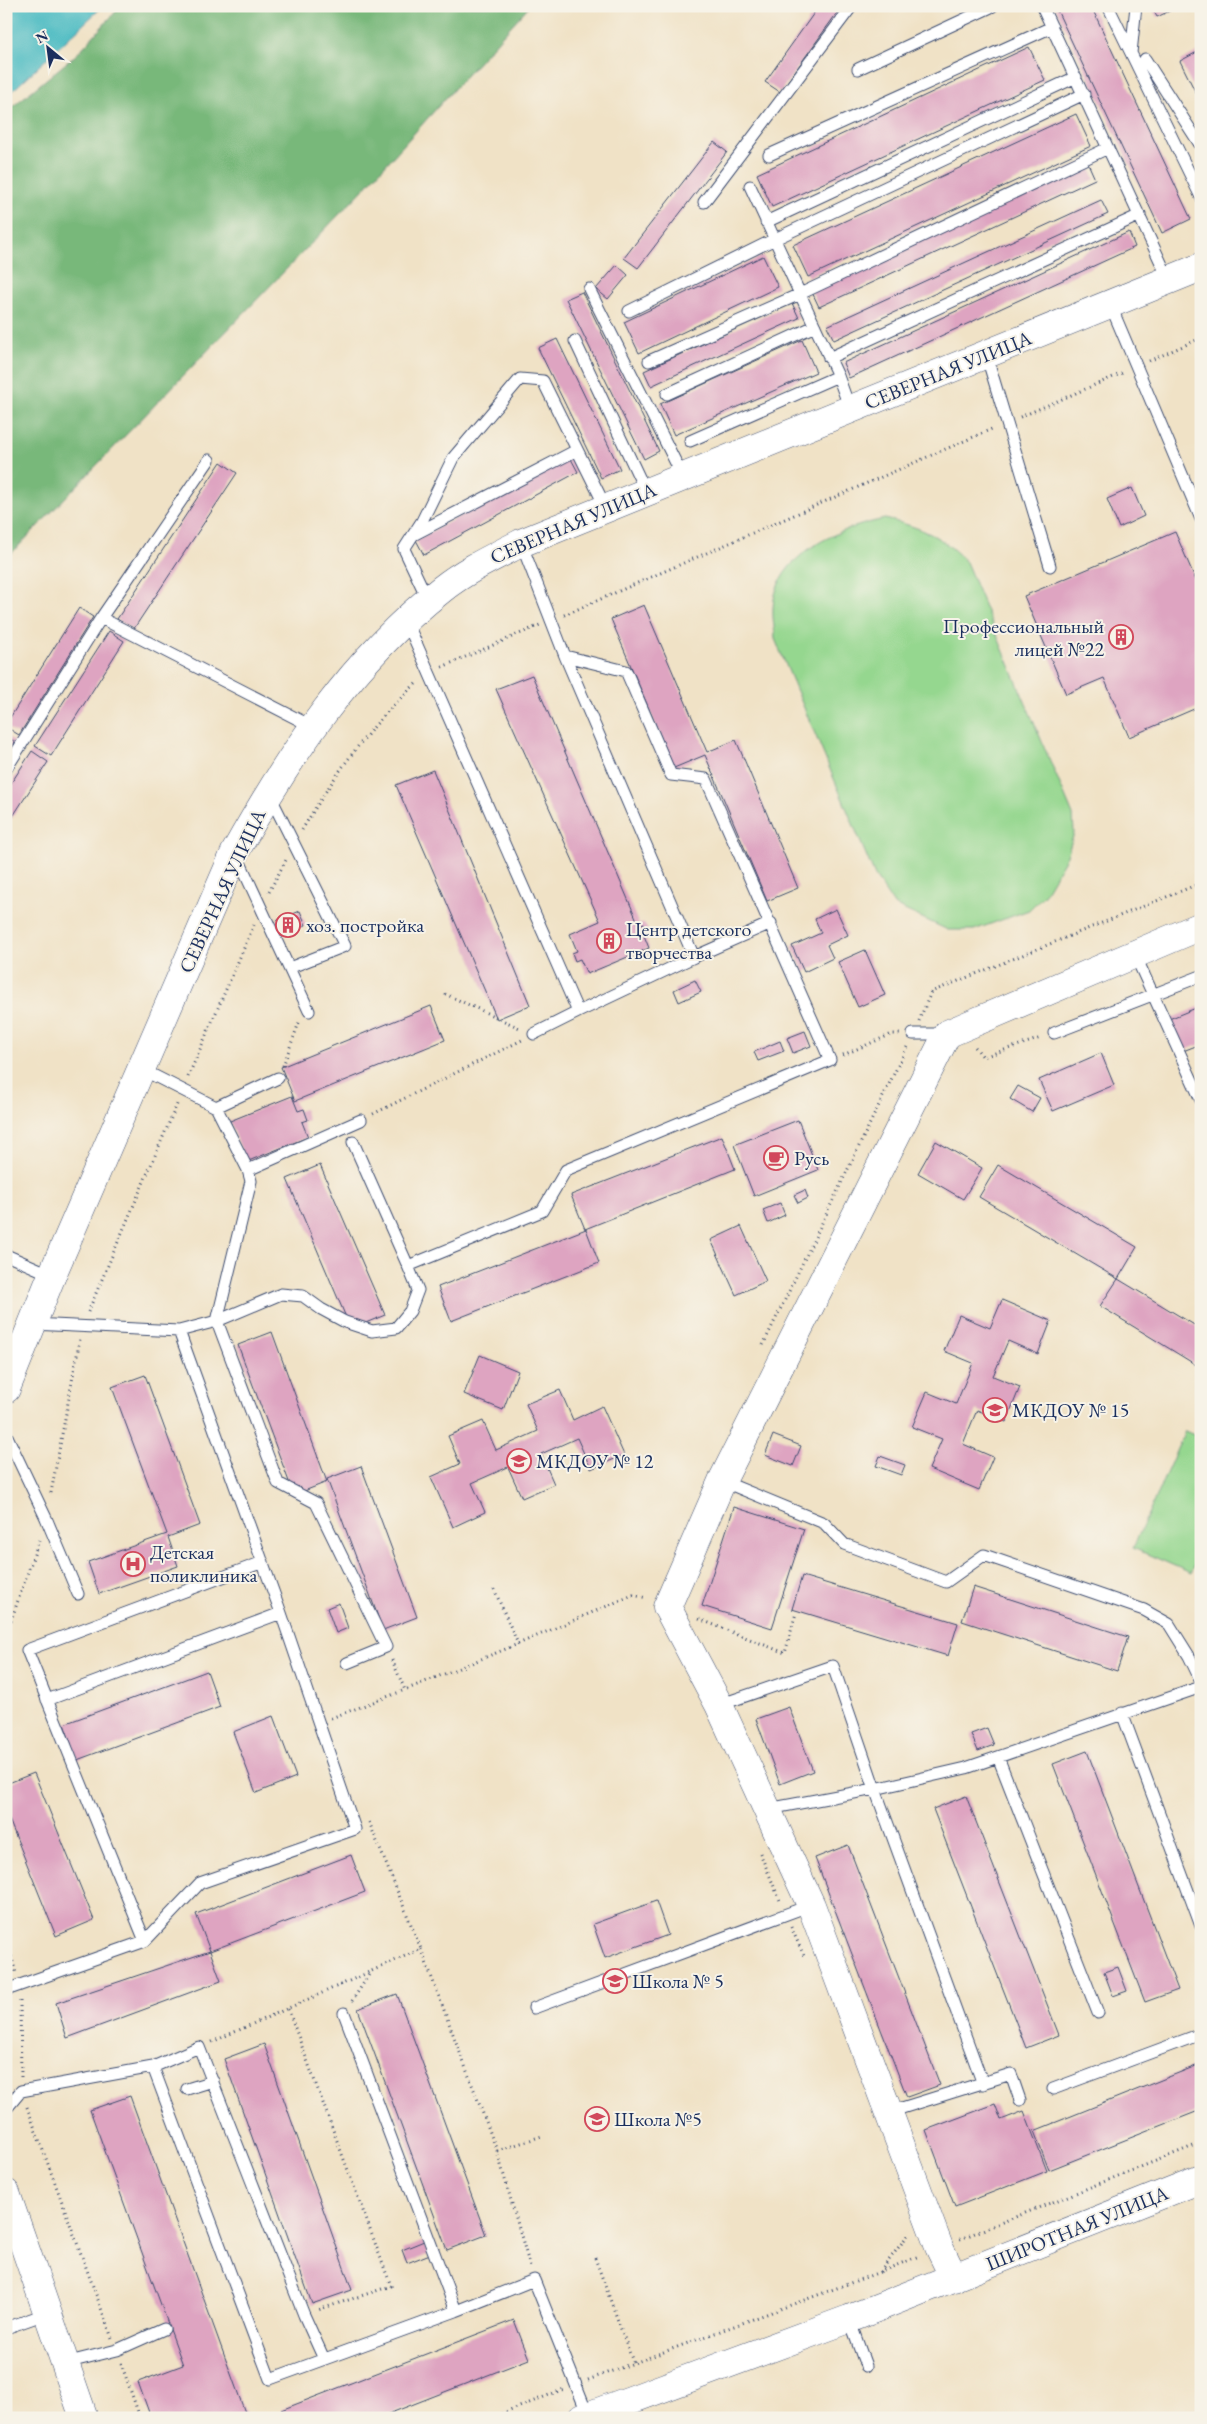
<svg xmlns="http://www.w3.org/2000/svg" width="1207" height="2424" font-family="'EB Garamond',serif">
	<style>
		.green { fill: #95d78f; stroke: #588376 }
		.forest { fill: #78b87a; stroke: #4a746c }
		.water { fill: #4dbcc3; stroke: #347690 }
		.building { fill: #dea4c1 }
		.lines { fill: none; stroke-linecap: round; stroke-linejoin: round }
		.service-casing { stroke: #3b4a6e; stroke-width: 13 }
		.tertiary-casing { stroke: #3b4a6e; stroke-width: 29 }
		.path { stroke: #3b4a6e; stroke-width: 3; stroke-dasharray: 1 4; stroke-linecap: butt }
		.service { stroke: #fff; stroke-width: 11 }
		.tertiary { stroke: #fff; stroke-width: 28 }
		.labels { text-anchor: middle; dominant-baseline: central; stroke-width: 4; stroke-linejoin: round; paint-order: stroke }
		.street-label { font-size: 20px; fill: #1b2f5e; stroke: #f7f3e8 }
		.poi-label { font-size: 20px; fill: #1b2f5e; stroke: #f7f3e8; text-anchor: start }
	</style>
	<rect width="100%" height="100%" fill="#f7f3e8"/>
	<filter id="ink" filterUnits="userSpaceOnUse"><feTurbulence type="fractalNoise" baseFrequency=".02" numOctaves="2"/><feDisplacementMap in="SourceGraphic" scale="10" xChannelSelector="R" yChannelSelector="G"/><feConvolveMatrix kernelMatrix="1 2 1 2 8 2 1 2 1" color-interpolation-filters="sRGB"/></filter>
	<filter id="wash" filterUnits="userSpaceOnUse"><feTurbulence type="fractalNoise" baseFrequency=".0096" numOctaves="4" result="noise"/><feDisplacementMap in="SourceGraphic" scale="20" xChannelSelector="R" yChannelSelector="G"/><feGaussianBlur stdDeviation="1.12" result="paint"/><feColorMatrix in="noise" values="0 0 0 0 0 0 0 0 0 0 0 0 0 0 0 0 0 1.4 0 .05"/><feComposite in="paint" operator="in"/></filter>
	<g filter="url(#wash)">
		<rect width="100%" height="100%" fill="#f0e2c6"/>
		<path class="green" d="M885,519c35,8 58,17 81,43l107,253 1,18 -7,23 -23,39 -15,15 -55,20h-26l-54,-25 -19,-29 -100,-237c0,-10 -3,-21 -2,-31 3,-55 67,-80 112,-89z
			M1185,1431l16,7v113l-10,22 -58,-25z"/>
		<path class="forest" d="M121,6h408l-167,185 -356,368v-447l71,-58z"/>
		<path class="water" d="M6,6h97l-97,91z"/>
		<g id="blocks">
			<path class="building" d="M819,6h23l-62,86 -15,-10z
				M1055,6h36l100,213 -29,14z
				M1151,6h29l-23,11z
				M1029,47l16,33 -273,127 -15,-33z
				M1201,50v53l-21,-42z
				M1076,114l15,32 -283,131 -15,-32z
				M714,142l13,10 -89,116 -14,-10z
				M1087,161l8,18 -276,128 -8,-17z
				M1101,200l7,14 -274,126 -7,-14z
				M1129,232l6,15 -286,131 -6,-15z
				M763,256l15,31 -139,66 -15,-31z
				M617,265l11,10 -20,24 -12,-10z
				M582,292l77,159 -15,8 -78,-160z
				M792,303l7,15 -148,68 -7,-15z
				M557,339l63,130 -19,9 -63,-130z
				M802,340l14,32 -142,63 -14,-31z
				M570,457l8,15 -154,83 -8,-15z
				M221,462l16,11 -104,157 -16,-11z
				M1132,488l12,28 -25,12 -12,-29z
				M1175,532l26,60v114l-72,31 -25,-59 -38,16 -42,-98z
				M644,605l63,147 29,-12 62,148 -31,13 -62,-146 -31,13 -63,-149z
				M79,608l14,9 -74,118 -13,-8v-3z
				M109,631l15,10 -73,115 -16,-10z
				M532,675l107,250 5,-2 4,8 -5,2 6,15 -62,26 -7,-15 -5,2 -3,-8 5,-2 -7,-17 30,-13 -104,-232z
				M6,736l9,6 -9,13z
				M32,751l16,11 -42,65v-36z
				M433,770l97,235 -33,14 -101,-234z
				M836,909l12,26 -21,10 6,13 -29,14 -12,-26 29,-13 -6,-14z
				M300,911l6,14 -31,13 -6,-14z
				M865,950l20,45 -27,12 -20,-45z
				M695,980l6,12 -22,10 -5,-12z
				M431,1006l14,34 -150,61 -14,-34z
				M1201,1006v38l-18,7 -14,-32z
				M805,1031l6,15 -18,7 -6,-15z
				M780,1041l4,10 -26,10 -4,-9z
				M1101,1053l13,32 -61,26 -14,-31z
				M1018,1086l22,12 -8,14 -22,-13z
				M292,1096l6,15 6,-2 4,11 -6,2 6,15 -62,25 -16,-41z
				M798,1120l20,50 -64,26 -20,-51z
				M722,1136l13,33 -150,60 -14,-34z
				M936,1141l46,27 -19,31 -45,-26z
				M320,1165l65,150 -34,14 -64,-150z
				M998,1165l139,82 -19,32 83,50v39l-101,-62 18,-27 -139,-82z
				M805,1190l3,8 -10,5 -4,-8z
				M780,1203l5,12 -17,8 -5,-13z
				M741,1226l25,55 -30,14 -25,-55z
				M586,1229l13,34 -148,58 -13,-34z
				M1002,1300l49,21 -13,33 -30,-13 -15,35 27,11 -14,35 -29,-12 -14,34 30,13 -14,33 -50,-21 13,-30 -30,-12 15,-35 29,12 17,-41 -29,-12 15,-36 31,13z
				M272,1332l55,150 -33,13 -56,-150z
				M480,1355l38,16 -15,39 -39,-16z
				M145,1375l55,150 -32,12 10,29 -79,28 -11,-32 79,-28 -55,-147z
				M560,1390l13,30 29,-14 22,49 -33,14 -14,-31 -36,16 13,30 -32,14 -14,-31 -36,16 13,29 -32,15 -22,-50 29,-13 -12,-28 35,-15 13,29 42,-19 -12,-27z
				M773,1435l28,11 -8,20 -28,-11z
				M880,1456l25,9 -4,10 -25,-9z
				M361,1466l56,151 -34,13 -56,-151z
				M734,1507l70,22 -32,99 -70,-22z
				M802,1576l156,47 -10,33 -156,-47z
				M973,1587l155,50 -11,34 -155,-50z
				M339,1603l9,25 -12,5 -9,-25z
				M207,1671l13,36 -143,53 -13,-36z
				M789,1707l24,64 -33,13 -24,-65z
				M273,1716l23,61 -40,16 -23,-61z
				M987,1728l7,17 -16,6 -7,-17z
				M1087,1751l91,239 -33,12 -92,-238z
				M34,1773l60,147 -38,16 -50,-124v-28z
				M966,1796l93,239 -33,13 -93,-239z
				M848,1845l92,240 -33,12 -92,-239z
				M351,1855l14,37 -155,59 -14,-37z
				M656,1901l12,34 -63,23 -12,-34z
				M210,1951l11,30 -154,57 -11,-35z
				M1118,1967l9,24 -14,5 -9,-24z
				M397,1994l89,241 -39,15 -89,-241z
				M264,2044l88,246 -40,14 -88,-245z
				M1201,2064v46l-152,60 -15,-39z
				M130,2096l117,322h-96l-13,-36 45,-17 -93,-255z
				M995,2104l6,16 23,-9 23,60 -92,36 -29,-77z
				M424,2241l6,13 -23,9 -5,-13z
				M514,2320l15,39 -151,59h-93l-4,-8z"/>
		</g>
	</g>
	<g filter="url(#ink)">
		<use href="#blocks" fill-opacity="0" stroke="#3b4a6e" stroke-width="1"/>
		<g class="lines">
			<defs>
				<path id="service" d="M1042,6l127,274
					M1108,6l93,191
					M1131,53l5,-47
					M1145,59l56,87
					M858,69l135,-63
					M769,155l283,-128
					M750,186l88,190 12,33
					M704,202l148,-196
					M766,222l310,-145
					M589,289l94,188
					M1110,304l91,215
					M629,311l146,-72 309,-145
					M575,341l71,151
					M986,354l64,212
					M829,358l311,-143
					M649,361l151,-67 308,-146
					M667,394l148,-68
					M690,441l148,-65
					M413,535l164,-85
					M428,600l-24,-51 18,-28 31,-63 67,-79 23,2 63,127
					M101,618l212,109
					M406,620l172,392 116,-55 -129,-301 -44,-113
					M6,769l95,-151 108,-158
					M270,796l75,150 -56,22 20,43
					M237,856l52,112
					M1135,955l66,145
					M694,957l77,-34
					M1054,1033l147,-57
					M534,1034l44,-22
					M913,1034h32
					M141,1069l75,38 32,63 3,11 -34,140 61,162 38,20 70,144 -39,16
					M216,1107l62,-29
					M353,1142l55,124 134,-55 24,-41 264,-110 -124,-281 -35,-4 -45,-104 -61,-15
					M248,1170l113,-50
					M6,1255l46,20
					M32,1324l147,7
					M6,1434l40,84 32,76
					M722,1481l102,42 20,21 102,38 38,-27 160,55 25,14 20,32 12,25
					M47,1700l234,-87
					M719,1705l114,-39 42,123 108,295
					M1122,1713l79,213
					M998,1757l100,256
					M768,1809l107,-20 91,-21 235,-81
					M145,1941l55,-58 155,-54 -74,-216 -102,-282 38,-10 64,-27 22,2 18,13 24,13 27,9 24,-3 14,-17 8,-21 -10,-24
					M6,1990l139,-49 -118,-291 236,-88
					M534,2008l277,-103
					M344,2013l112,298 78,-31 54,135
					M153,2067l117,312 186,-68
					M187,2089l26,-8
					M1053,2089l148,-55
					M6,2109l15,-18 132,-24 46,-20 105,268 20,44
					M889,2112l122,-38 9,26
					M849,2319l17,47
					M6,2328l42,-15
					M65,2363l52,-13 47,-21"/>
				<path id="tertiary" d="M6,1389l46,-114 183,-423c55,-98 118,-193 207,-263 24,-19 52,-32 79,-46l680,-276
					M6,2193l78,225
					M954,2278l-15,-31 -128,-342 -92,-200 -52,-98 55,-126 225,-447 254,-108
					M582,2418l267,-99 352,-140"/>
			</defs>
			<use href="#service" class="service-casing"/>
			<use href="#tertiary" class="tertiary-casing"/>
			<path class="path" d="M1149,361l52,-23
				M1020,417l105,-45
				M564,615l430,-187
				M442,667l98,-42
				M302,830c32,-54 68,-106 116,-148
				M269,892l17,-32
				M445,994l77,35
				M919,1021l12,-29 270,-109
				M975,1047l8,10 58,-19
				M843,1055l49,-21h8
				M283,1066l17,-46
				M188,1077l66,-152
				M373,1114l149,-74
				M88,1312l90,-210
				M763,1345l144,-298
				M51,1493l29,-154
				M494,1589l24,55 115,-49 14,3
				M699,1619l86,34 11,-40
				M6,1635l33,-95
				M392,1660l13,30 113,-46
				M331,1718l74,-28
				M760,1853l21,50
				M791,1927l13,29
				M6,1937l10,36
				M421,1949l76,202 33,116
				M20,2001l1,76
				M352,2001l18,-28
				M288,2009l103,277 -73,24
				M212,2042l209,-93 -52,-127
				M27,2107l85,231
				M497,2151l45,-15
				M960,2239l241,-96
				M595,2258l38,104
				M880,2272l30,-40
				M121,2363l19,55
				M588,2380l292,-108 39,-16
				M492,2418l72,-29"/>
			<use href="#service" class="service"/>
			<use href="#tertiary" class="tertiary"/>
		</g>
	</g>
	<defs>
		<symbol id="building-ring" viewBox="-11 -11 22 22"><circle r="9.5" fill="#f7f3e8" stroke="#d1495b" stroke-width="1.5"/><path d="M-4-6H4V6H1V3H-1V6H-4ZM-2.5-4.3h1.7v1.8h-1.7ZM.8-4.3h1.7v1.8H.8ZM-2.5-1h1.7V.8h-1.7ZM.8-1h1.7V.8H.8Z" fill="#d1495b"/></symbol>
		<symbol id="cafe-ring" viewBox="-11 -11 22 22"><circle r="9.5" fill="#f7f3e8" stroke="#d1495b" stroke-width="1.5"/><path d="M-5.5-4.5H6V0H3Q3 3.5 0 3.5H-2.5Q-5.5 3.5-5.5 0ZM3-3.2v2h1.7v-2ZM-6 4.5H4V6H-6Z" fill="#d1495b"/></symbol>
		<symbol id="school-ring" viewBox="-11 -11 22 22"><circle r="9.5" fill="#f7f3e8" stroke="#d1495b" stroke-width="1.5"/><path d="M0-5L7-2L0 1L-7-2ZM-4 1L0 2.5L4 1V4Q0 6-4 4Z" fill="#d1495b"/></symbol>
		<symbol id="hospital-ring" viewBox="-11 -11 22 22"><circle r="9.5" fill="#f7f3e8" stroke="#d1495b" stroke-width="1.5"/><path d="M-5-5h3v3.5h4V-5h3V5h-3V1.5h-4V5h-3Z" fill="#d1495b"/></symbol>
	</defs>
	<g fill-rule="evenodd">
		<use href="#building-ring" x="1107" y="623" width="28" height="28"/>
		<use href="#building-ring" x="274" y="911" width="28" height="28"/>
		<use href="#building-ring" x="595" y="927" width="28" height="28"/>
		<use href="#cafe-ring" x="762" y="1144" width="28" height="28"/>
		<use href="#school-ring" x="981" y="1396" width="28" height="28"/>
		<use href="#school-ring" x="505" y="1447" width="28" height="28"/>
		<use href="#hospital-ring" x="119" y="1550" width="28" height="28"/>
		<use href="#school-ring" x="601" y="1967" width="28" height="28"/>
		<use href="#school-ring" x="583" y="2105" width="28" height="28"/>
	</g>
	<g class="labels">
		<g class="street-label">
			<text transform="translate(948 370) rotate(-22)">СЕВЕРНАЯ УЛИЦА</text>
			<text transform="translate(573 523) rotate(-23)">СЕВЕРНАЯ УЛИЦА</text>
			<text transform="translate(222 891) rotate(-65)">СЕВЕРНАЯ УЛИЦА</text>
			<text transform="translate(1077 2228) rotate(-22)">ШИРОТНАЯ УЛИЦА</text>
		</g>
		<g class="poi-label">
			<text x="1104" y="626" text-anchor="end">Профессиональный<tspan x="1104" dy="23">лицей №22</tspan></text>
			<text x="306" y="925">хоз. постройка</text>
			<text x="626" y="929">Центр детского<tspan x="626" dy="23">творчества</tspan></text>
			<text x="794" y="1158">Русь</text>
			<text x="1012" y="1410">МКДОУ № 15</text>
			<text x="536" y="1461">МКДОУ № 12</text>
			<text x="150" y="1552">Детская<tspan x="150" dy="23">поликлиника</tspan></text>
			<text x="632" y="1981">Школа № 5</text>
			<text x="614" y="2119">Школа №5</text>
		</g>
	</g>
	<rect width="1207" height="2424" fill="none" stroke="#f7f3e8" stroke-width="25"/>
	<g transform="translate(48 48) rotate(331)" stroke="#f7f3e8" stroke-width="4" paint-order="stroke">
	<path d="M0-4L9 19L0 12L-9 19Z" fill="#1b2f5e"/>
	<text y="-8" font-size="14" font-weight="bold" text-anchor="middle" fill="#1b2f5e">N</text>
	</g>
</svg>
